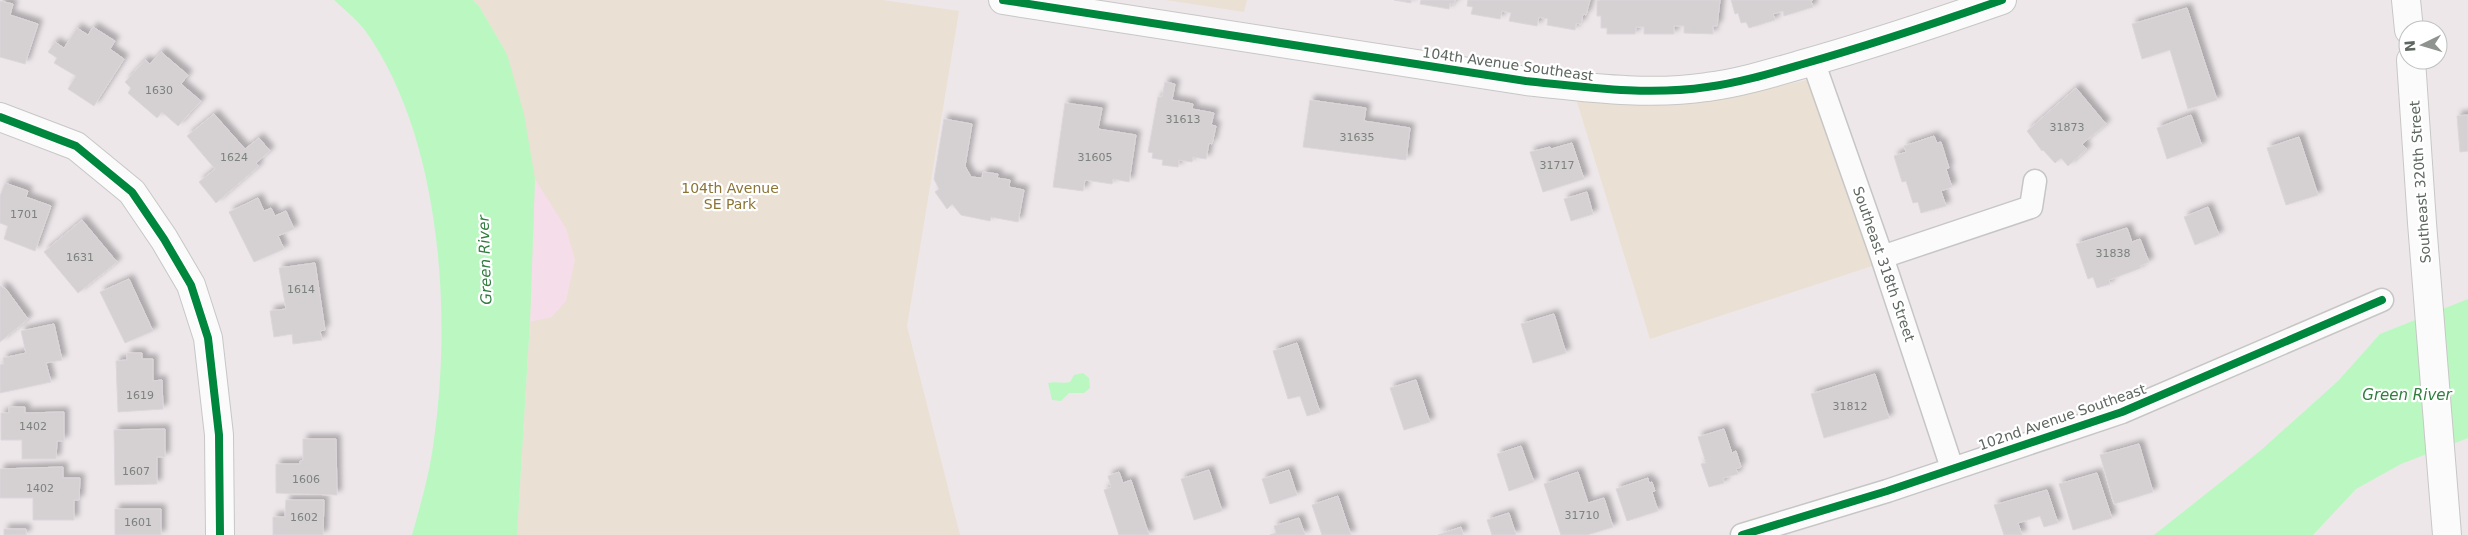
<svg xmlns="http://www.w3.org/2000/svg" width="2468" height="535" font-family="'DejaVu Sans',sans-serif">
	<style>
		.green { fill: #eae0d3 }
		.sand { fill: #f5ddea }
		.water { fill: #bbf8c1 }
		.building { fill: #d5d1d3; stroke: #dcd6da; filter: url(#shadow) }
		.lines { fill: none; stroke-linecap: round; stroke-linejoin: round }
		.street-casing { stroke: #c6c6c5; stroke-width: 25 }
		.secondary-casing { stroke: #c7c7c6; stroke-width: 30 }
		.street { stroke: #fcfbfc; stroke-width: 22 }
		.secondary { stroke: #fcfbfc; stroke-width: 28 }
		.cycleway-casing { stroke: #fff; stroke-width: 11 }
		.cycleway { stroke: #00873e; stroke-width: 8 }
		.labels { text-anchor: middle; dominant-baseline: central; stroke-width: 4.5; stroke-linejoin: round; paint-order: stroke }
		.number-label { font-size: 11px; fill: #7c827d }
		.street-label { font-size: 14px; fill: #5d665f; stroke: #fff }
		.park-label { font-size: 14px; fill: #8c7435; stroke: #fff }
		.water-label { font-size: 15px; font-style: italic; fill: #307e3f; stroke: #fff }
	</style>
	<defs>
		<filter id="shadow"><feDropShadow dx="4.5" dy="-4.5" stdDeviation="2.5" flood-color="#0004"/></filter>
	</defs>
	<rect width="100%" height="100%" fill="#ede7ea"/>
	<path class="green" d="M473,0h409l77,11 -52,315 53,209h-443l13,-213 -23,-268 -28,-48z
		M1166,0h81l-3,12z
		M1807,80l65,186 -222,73 -73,-237 109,-1 49,-5z"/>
	<path class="sand" d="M535,179l31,49 9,32 -9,41 -14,16 -22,5z"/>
	<path class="water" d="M334,0h139l6,6 28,48 17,60 11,65 -5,143 -13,213h-105c9,-32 18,-63 22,-96 18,-126 7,-304 -70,-410 -8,-10 -20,-20 -30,-29z
		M2468,299v139l-67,26 -45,25 -43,46h-159l106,-84 78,-70 42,-47z
		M1083,373l6,5 1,10 -6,5h-15l-8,8 -9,-1 -4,-17c8,-2 15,1 22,-1l4,-7z"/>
	<path class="building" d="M1394,0h17v3z
		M1421,0h34l-1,4 -4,-1 -1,6 -29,-5z
		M1468,0h122l-4,15 -3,-1 -2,10 -5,-1 -1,7 -28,-5 1,-6 -9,-2 -2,9 -28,-5 2,-8 -9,-2 -2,8 -29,-5 2,-7 -6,-1z
		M1720,0l-3,26h-4v8l-29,-1v-7h-10v8h-30v-7h-8l-1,7h-28v-6h-6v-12h-4v-15l4,-1z
		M1731,0h82l-2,1 2,6 -29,9 -1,-5 -10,3 2,6 -26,8 -3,-6 -5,1 -3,-10 -3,1z
		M0,1l13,3 -3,11 28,9 -13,40 -25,-7z
		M2187,8l30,92 -29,9 -18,-59 -28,9 -10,-35z
		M93,27l22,14 -5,8 14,10 -30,47 -26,-17 8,-13 -22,-13 3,-5 -9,-6 7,-10 9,6 13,-20 11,7z
		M161,52l27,23 -7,9 20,17 -23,25 -16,-14 -5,6 -29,-25 3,-5 -6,-6 20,-22 5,4z
		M1165,82l10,2 -3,16 21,4 -1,5 22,4 -3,12 5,1 -4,18 -3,-1 -3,16 -13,-2 -1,5 -13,-2 -1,7 -16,-2 1,-5 -11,-2 1,-5 -5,-1 10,-55h4z
		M2076,88l30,36 -24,20 5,5 -19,17 -7,-8 -6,5 -12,-13 -1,1 -15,-20z
		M1310,100l56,8 -2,13 46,7 -4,32 -103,-13z
		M1065,103l37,5 -4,21 38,6 -7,47 -16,-3 -1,5 -27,-4 -2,11 -30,-4z
		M214,114l31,35 14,-11 11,13 -14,12 3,3 -43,37 -17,-21 16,-13 -28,-33z
		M2191,115l11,31 -35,13 -10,-31z
		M2468,115v36l-8,1 -3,-36z
		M944,119l28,5 -7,42 6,11 11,1 1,-6 15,2 -1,4 13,2 -1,7 15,3 -6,32 -27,-5 -1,4 -29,-6 -9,-11 -5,5 -12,-17 4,-3 -5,-10z
		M1934,136l3,7 4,-1 8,26 -3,1 6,18 -11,4 5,15 -25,7 -3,-11 -5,1 -7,-22 -4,1 -8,-26 12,-4 -2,-6z
		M2299,137l19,58 -32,10 -19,-57z
		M1572,143l12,36 -41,13 -13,-40 20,-5 1,2z
		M5,183l23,8 -2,6 25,9 -16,45 -31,-12 4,-13 -8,-3v-27z
		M1587,192l6,22 -22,7 -7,-22z
		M258,198l6,13 7,-3 4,8 11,-5 8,18 -16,7 6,13 -30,13 -25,-50z
		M2208,207l11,28 -24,10 -11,-28z
		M82,220l35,42 -39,31 -34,-41z
		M2127,228l5,14 8,-3 9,23 -9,4 1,2 -32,12 1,4 -13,4 -4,-11 -5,2 -12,-35z
		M315,263l10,67 -5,1 2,9 -29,4 -1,-10 -18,3 -4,-26 16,-2 -7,-41z
		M129,279l24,52 -28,12 -25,-51z
		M0,286l6,3 22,30 -28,23z
		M1554,314l12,39 -33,10 -12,-39z
		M54,324l8,36 -16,3 5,19 -51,11v-28l4,-1 -1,-6 23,-5 -5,-22z
		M1297,343l23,69 -13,4 -7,-20 -12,3 -15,-48z
		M127,353h15v6h11v22l9,-1 1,29 -45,3 -2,-51 11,-1z
		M1875,374l14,44 -65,20 -13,-44z
		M1416,380l14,42 -26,8 -14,-42z
		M9,407h16v6l39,-1v29h-7l-1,18h-34v-19h-21v-27h8z
		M165,429v28h-8v27l-42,1 -1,-55z
		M1724,429l8,24 4,-2 5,16 -5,2 2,5 -15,4 1,5 -15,4 -8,-23 5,-1 -8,-26z
		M303,439h33l1,56 -61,-2v-29h24v-3l3,-1z
		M2139,444l14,48 -39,12 -14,-49z
		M1521,446l13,36 -25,9 -12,-37z
		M63,467v11h17l-1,22h-5v20h-41v-22h-33v-29z
		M1209,470l13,41 -28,9 -13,-41z
		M1289,470l8,25 -27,9 -8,-25z
		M1119,472l4,11 8,-3 18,55h-30l-15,-45 7,-3 -3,-11z
		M1578,472l10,31 16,-5 9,29 -26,8h-26l-17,-51z
		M2097,473l15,45 -39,12 -14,-46z
		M1648,478l1,5 3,-1 3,9 -3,1 6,19 -31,10 -11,-32z
		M2047,490l11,33 -14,4 -4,-11 -22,7 4,12h-18l-10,-30z
		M1338,496l13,39h-29l-10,-30z
		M286,500h38l-1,35h-50v-18h12z
		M115,509h46v26h-46z
		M1509,513l7,22h-24l-5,-15z
		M1299,518l6,17h-35l6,-2 -2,-7z
		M1461,527l2,8h-25z
		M4,529h22v6h-22z"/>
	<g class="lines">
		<defs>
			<path id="street" d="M1813,61l69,196 70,211
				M1882,257l149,-50 4,-26
				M1742,535l145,-44 235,-79 260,-112"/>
			<path id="secondary" d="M1003,0l523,81c59,6 121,15 181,6 32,-4 65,-14 96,-23 67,-19 133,-41 199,-64
				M2406,0l3,30
				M2411,60l11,163 25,312
				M0,117l76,29 56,46 32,47 27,46 17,53 11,97 1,100"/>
		</defs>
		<use href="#street" class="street-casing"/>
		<use href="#secondary" class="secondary-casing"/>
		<use href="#street" class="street"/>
		<use href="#secondary" class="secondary"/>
		<defs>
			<path id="cycleway" d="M1003,0l523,81c59,6 121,15 181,6 32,-4 65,-14 96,-23 67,-19 133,-41 199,-64
				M0,117l76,29 56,46 32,47 27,46 17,53 11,97 1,100
				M1742,535l145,-44 235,-79 260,-112"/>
		</defs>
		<use href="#cycleway" class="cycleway-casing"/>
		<use href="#cycleway" class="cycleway"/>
	</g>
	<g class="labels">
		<g class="number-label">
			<text x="159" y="90">1630</text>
			<text x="1183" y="119">31613</text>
			<text x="2067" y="127">31873</text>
			<text x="1357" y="137">31635</text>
			<text x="234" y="157">1624</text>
			<text x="1095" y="157">31605</text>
			<text x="1557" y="165">31717</text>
			<text x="24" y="214">1701</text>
			<text x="2113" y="253">31838</text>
			<text x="80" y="257">1631</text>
			<text x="301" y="289">1614</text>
			<text x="140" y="395">1619</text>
			<text x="1850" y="406">31812</text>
			<text x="33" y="426">1402</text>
			<text x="136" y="471">1607</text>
			<text x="306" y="479">1606</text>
			<text x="40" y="488">1402</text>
			<text x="1582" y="515">31710</text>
			<text x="304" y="517">1602</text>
			<text x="138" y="522">1601</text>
		</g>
		<g class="street-label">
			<text transform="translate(1508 64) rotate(8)">104th Avenue Southeast</text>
			<text transform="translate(2420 182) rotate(-94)">Southeast 320th Street</text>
			<text transform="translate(1884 264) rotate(71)">Southeast 318th Street</text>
			<text transform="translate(2062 417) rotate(-19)">102nd Avenue Southeast</text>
		</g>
		<g class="park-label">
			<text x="730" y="188">104th Avenue<tspan x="730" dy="16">SE Park</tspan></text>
		</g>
		<g class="water-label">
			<text transform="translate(485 260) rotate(-92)">Green River</text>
			<text x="2407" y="395">Green River</text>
		</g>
	</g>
	<g transform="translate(2423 45) rotate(265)"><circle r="24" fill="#ffffff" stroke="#bec2bf"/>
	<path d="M0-4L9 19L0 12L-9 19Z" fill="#8f9390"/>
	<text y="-8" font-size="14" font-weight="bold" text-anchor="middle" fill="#5d665f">N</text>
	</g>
</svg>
